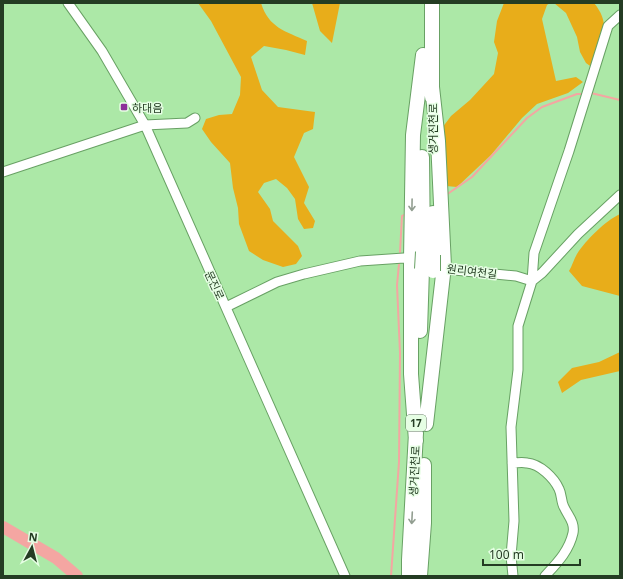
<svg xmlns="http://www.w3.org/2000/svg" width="623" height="579" font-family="'Noto Sans','Noto Sans KR',sans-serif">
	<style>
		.green { fill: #e8ad1a }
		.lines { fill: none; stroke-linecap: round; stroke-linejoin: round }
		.stream { stroke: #f4a6a2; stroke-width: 2 }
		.river { stroke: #f4a6a2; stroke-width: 12 }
		.minor-casing { stroke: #68a164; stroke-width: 11 }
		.highway-casing { stroke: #68a164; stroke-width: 16 }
		.minor { stroke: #fff; stroke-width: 9 }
		.highway { stroke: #fff; stroke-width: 14 }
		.highway-bridge-casing { stroke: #68a164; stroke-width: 16; stroke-linecap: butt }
		.highway-bridge { stroke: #fff; stroke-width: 14 }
		.oneway { stroke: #929e91 }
		.poi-dot { fill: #8d309a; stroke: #e6fee4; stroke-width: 1.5 }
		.labels { text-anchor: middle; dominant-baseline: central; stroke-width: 3; stroke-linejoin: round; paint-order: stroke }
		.shield { fill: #e6fee4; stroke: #5e765d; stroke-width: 1 }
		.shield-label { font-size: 10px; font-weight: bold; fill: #243c23 }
		.poi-label { font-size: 11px; fill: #243c23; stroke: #e6fee4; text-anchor: start }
		.street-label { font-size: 11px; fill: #243c23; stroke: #e6fee4 }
	</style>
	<rect width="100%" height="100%" fill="#ace8a7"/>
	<path class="green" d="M198,3h63c8,25 24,28 46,38l-2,14 -19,-5 -22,-4 -13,11 11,33 16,17 37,5 -2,17 -9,4 -10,24 15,30 -5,16 11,18 -2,7 -9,1 -6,-10 -3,-20 -8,-11 -11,-9 -12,4 -6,9 12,17 3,12 25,25 4,10 -6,8 -13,3 -20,-7 -14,-9 -10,-27 -1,-16 -5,-20 -3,-25 -19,-21 -9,-13 4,-10 13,-4 13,-1 8,-19 1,-18 -30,-56z
		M312,3h28l-8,40 -12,-12z
		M504,3h46l-3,2 -5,14 14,62 20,-4 7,5 -15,11 -31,11 -15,14 -31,37 -34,32 -11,-1 -4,-58 9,-12 19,-16 24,-26 4,-21 -4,-11 3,-21z
		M554,3h40c19,23 7,40 -1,65l-7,-5 -6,-11 -3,-15 -11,-24z
		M620,214v82l-38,-10 -13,-15c3,-5 5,-12 8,-17 9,-14 28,-33 43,-40z
		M620,352v19l-39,9 -19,13 -4,-11 14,-14 27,-6z"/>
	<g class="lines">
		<path class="stream" d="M591,93l29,7
			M446,195l26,-18 55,-59 15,-11 35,-13h4
			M400,252l2,-36 5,-2
			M391,576l8,-114 1,-109 -3,-68 2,-21"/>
		<path class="river" d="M3,527l53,31 21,18"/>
		<defs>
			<path id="minor" d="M68,3l34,48 43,74 200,451
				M3,172l142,-47 42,-2 8,-5
				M439,267l5,2 72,7 16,5 10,-8 36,-39 42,-39
				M226,307l51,-25 27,-8 56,-13 44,-3 12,1
				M512,463c5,0 10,-1 15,0 13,1 27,15 32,26 3,6 2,13 5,18 4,9 11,15 9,26 -4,18 -16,30 -28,43
				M513,576l-2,-20 3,-35 -3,-94 7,-57v-44l14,-45 2,-28 35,-102 39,-125 12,-11"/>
			<path id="highway" d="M432,97v-94
				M422,157l1,95
				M433,213v42
				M420,331l2,-62
				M426,424l18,-158 -6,-125 -6,-54
				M416,441l-5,-67v-115l2,-124 10,-80
				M409,576v-16l7,-127
				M420,576l4,-53v-58"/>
		</defs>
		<use href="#minor" class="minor-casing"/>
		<use href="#highway" class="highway-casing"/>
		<use href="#minor" class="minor"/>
		<use href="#highway" class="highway"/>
		<defs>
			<path id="highway-bridge" d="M422,269l1,-17
				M433,271v-16"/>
		</defs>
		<use href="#highway-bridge" class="highway-bridge-casing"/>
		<use href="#highway-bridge" class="highway-bridge"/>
	</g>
	<defs><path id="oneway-shaft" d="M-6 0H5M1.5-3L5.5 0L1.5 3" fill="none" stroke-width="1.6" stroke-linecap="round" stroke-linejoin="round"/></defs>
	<g class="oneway">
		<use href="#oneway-shaft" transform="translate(412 205) rotate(91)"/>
		<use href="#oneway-shaft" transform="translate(412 518) rotate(93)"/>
	</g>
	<rect class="poi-dot" x="120" y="103" width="8" height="8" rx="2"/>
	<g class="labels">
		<rect class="shield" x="406" y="415" width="20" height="16" rx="3"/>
		<g class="shield-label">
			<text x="416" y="423">17</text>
		</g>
		<g class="poi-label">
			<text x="132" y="107">하대음</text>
		</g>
		<g class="street-label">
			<text transform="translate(432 129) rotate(-90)">생거진천로</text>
			<text transform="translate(472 271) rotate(7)">원리여천길</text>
			<text transform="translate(215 285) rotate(65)">문진로</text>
			<text transform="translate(414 471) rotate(-87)">생거진천로</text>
		</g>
	</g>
	<rect width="623" height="579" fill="none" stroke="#243c23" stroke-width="8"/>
	<g transform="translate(32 547) rotate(7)" stroke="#e6fee4" stroke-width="3" paint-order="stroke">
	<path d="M0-3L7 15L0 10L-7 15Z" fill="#243c23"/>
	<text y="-6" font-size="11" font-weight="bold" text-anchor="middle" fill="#243c23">N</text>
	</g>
	<path d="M483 559v6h97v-6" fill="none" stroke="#243c23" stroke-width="2"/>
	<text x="489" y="559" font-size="12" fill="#243c23" stroke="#e6fee4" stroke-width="3" paint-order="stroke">100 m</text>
</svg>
